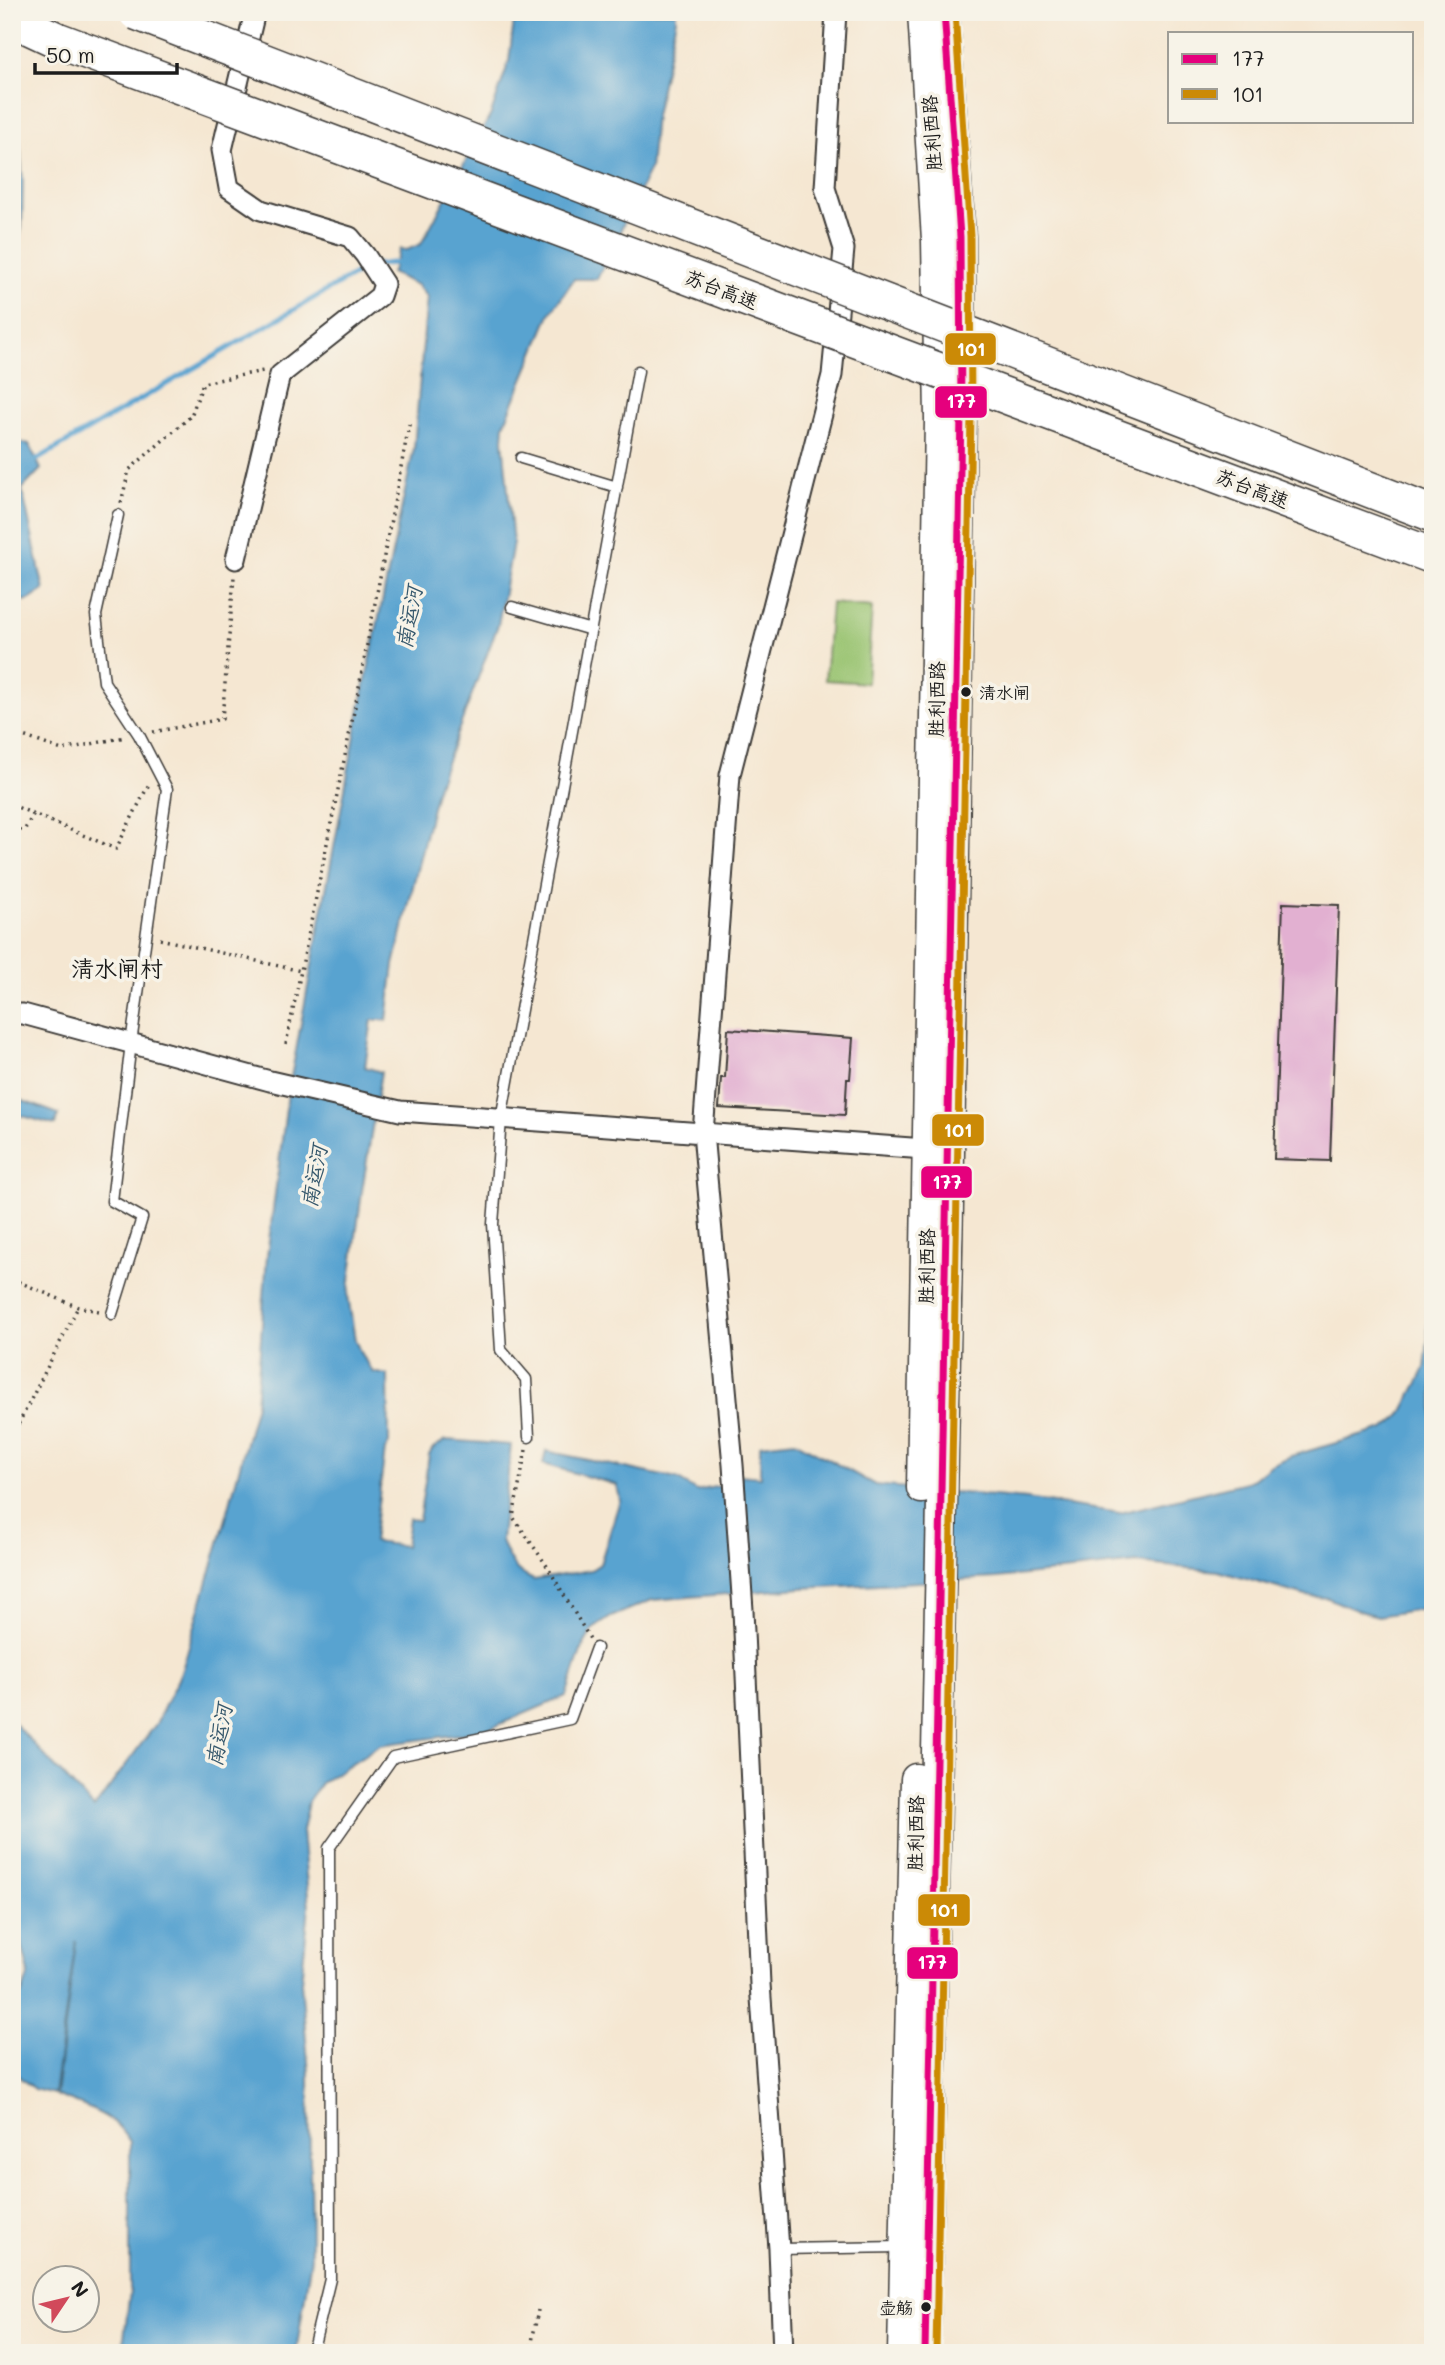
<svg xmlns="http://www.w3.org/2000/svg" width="1445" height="2365" font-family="Mali,'LXGW WenKai TC',sans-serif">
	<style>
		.green { fill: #98c370; stroke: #5a7046; stroke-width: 2 }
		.water { fill: #58a3d0; stroke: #3a6076; stroke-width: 2 }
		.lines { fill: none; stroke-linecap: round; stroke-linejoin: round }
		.stream { stroke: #58a3d0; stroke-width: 5 }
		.building { fill: #e2b0d1 }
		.service-casing { stroke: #3d3a37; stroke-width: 13 }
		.minor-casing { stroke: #3d3a37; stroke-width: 23 }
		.primary-casing { stroke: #3d3a37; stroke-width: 33 }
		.path { stroke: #3d3a37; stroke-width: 3.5; stroke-dasharray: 2 5; stroke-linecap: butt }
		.service { stroke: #fff; stroke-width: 10 }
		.minor { stroke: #fff; stroke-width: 19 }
		.primary { stroke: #fff; stroke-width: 30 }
		.motorway-bridge-casing { stroke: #3d3a37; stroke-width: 38; stroke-linecap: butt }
		.motorway-bridge { stroke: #fff; stroke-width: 35 }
		.bus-1-casing { stroke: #f7f3e8; stroke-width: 12 }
		.bus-2-casing { stroke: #f7f3e8; stroke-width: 12 }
		.bus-1 { stroke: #e5007d; stroke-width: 7 }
		.bus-2 { stroke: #cb8a06; stroke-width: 7 }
		.bus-dot { fill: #1c1c1c; stroke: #f7f3e8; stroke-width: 2.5 }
		.labels { text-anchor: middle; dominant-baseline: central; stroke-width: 7; stroke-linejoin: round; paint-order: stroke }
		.bus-label { font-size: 17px; fill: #1c1c1c; stroke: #f7f3e8; text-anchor: start }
		.street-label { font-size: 19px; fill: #1c1c1c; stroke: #f7f3e8 }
		.water-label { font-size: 21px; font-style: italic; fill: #37596d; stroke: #f7f3e8 }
		.quarter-label { font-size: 23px; fill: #1c1c1c; stroke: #f7f3e8 }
		.line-badge { stroke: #f7f3e8; stroke-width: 2.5 }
		.badge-label { font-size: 19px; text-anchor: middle; font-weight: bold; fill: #fff }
	</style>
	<rect width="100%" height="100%" fill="#f7f3e8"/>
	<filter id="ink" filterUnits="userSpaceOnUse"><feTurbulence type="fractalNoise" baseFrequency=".0143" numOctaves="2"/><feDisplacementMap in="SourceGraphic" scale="14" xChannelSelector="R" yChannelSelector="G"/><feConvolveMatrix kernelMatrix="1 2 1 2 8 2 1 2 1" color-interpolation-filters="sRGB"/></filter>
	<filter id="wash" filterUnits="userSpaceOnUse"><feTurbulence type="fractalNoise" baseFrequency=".00686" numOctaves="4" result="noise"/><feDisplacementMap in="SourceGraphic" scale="28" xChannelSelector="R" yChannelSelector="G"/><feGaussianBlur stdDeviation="1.57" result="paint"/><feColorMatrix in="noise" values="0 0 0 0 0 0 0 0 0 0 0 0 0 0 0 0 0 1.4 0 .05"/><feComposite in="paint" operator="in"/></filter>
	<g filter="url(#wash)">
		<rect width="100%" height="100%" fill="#f5e7d2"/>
		<path class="green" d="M831,603l41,4 -5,76 -42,-3z"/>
		<path class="water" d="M515,12h161v7l-21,97 -5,53 -53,110h-23l-24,35 -46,111 -1,15 10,103 -15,82 -61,162 -43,178 -7,55h-15l-7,47 16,5 -19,119 -14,105 7,44 6,14 12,18 15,3 1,68 -4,7 -12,92 32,4 4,-27 10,1 10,-65 4,-7 13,-8 65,5 -10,95c6,18 14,33 33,40l57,-10 9,-6 20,-64 -3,-15 -74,-21 3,-13 131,28 19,12 43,-9 1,-7 20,2v-32l35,-4 80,44 152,14 93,14 126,-31 8,-3 17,-14 20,-9 93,-27 17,-14 24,-46 3,-30 -1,-61 6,-32v361l-55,9 -22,-6 -28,-12 -22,-2 -88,-25 -81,-8 -140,15 -196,10 -149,12 -41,17 -18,12 -11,19 -16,48 -82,35 -104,14 -59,38 -13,19 -6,29 7,76 -8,75 8,91 2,185 -15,95h-174l8,-61v-150c-15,-28 -46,-35 -74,-47l20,-154 -22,153 -20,-5 -22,-18v-67l10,-10 7,-21 -17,-69v-183l82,87 62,-84 26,-54 45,-155 29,-111 11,-148 21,-163 72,-385 54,-260 13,-151 -10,-12 -26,-12 9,-24 7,1 14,-6 70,-130 18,-53z
			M12,61l11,120 -1,45 -10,46z
			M12,441l17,3 12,25 -19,20 22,101 -15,10 -17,2z
			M12,1097l47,17 -4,11 -43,-12z"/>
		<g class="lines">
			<path class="stream" d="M33,462l336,-196 31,-4"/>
		</g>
		<g id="blocks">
			<path class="building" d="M1283,903l56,2 -9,256 -56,-2z
				M728,1029l125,9 -3,41h-3l-2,36 -126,-7 2,-30h4z"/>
		</g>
	</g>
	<g filter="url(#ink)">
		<use href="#blocks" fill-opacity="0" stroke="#3d3a37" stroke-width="2"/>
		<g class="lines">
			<defs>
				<path id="service" d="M521,458l96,29
					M512,607l79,23
					M112,1314l30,-96 -30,-17 19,-158 36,-254 -28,-54 -35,-53 -8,-67 22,-100
					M529,1437l-3,-58 -25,-29 -8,-126 8,-105 137,-748
					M779,2249l122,-2
					M312,2353l18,-74 -1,-431 64,-91 177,-38 26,-71"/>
				<path id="minor" d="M236,559l44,-184 100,-79 4,-12 -19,-29 -15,-18 -89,-27 -32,-22 -7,-38 33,-138
					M12,1014h11l247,67 130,30 539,39
					M783,2353l-4,-104 -19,-265 -17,-374 -10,-145 -30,-332 27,-358 102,-400 12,-126 -19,-61 11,-176"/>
				<path id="primary" d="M922,1488l18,-1069 -3,-179 -14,-228
					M903,2353l13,-574
					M925,2353l24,-1202 12,-736 -1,-178 -16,-225"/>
			</defs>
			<use href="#service" class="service-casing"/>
			<use href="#minor" class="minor-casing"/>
			<use href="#primary" class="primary-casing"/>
			<path class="path" d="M121,503l8,-33 62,-54 12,-33 60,-12
				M12,732l50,18 63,-13
				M153,732l69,-13 12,-142
				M12,805l104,44 34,-67
				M12,831l13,-2 9,-16
				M160,939l141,32
				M286,1044l72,-352 52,-272
				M12,1279l66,28 21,4
				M12,1419l7,4 59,-116
				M526,1450l-13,67 34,49 43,73
				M326,2346l26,7
				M530,2353l8,-43"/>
			<use href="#service" class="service"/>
			<use href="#minor" class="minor"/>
			<use href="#primary" class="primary"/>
			<defs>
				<path id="motorway-bridge" d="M136,12l1297,502
					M12,19l45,21 1376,516"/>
			</defs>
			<use href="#motorway-bridge" class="motorway-bridge-casing"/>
			<use href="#motorway-bridge" class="motorway-bridge"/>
			<defs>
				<path id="bus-1" d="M925,2353l36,-1938 -1,-178 -16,-225"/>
				<path id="bus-2" d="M936,2353l35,-1938 -1,-179 -15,-224"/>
			</defs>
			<use href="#bus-1" class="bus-1-casing"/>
			<use href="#bus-2" class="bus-2-casing"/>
			<use href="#bus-1" class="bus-1"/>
			<use href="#bus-2" class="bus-2"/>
		</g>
	</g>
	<g class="bus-dot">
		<circle cx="966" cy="692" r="6"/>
		<circle cx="926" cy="2307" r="6"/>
	</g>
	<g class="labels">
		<g class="bus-label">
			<text x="979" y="692">清水闸</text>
			<text x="913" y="2307" text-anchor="end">壶觞</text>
		</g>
		<g class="street-label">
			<text transform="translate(931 133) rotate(-94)">胜利西路</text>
			<text transform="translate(722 289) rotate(21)">苏台高速</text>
			<text transform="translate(1253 488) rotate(21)">苏台高速</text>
			<text transform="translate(936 699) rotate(-89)">胜利西路</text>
			<text transform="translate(926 1266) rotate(-89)">胜利西路</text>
			<text transform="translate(915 1833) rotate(-89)">胜利西路</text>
		</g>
		<g class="water-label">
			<text transform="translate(408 617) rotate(-80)">南运河</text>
			<text transform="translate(313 1176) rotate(-80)">南运河</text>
			<text transform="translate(218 1735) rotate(-80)">南运河</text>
		</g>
		<g class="quarter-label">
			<text x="117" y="968">清水闸村</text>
		</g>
	</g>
	<g class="line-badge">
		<rect x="944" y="332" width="53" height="34" rx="7" fill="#cb8a06"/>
		<rect x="934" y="385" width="54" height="34" rx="7" fill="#e5007d"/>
		<rect x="931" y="1113" width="54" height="34" rx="7" fill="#cb8a06"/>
		<rect x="920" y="1165" width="53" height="34" rx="7" fill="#e5007d"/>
		<rect x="917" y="1893" width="54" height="34" rx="7" fill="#cb8a06"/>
		<rect x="906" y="1946" width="53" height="34" rx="7" fill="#e5007d"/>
	</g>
	<g class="badge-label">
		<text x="971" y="356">101</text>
		<text x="961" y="408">177</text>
		<text x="958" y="1137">101</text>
		<text x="947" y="1189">177</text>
		<text x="944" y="1917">101</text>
		<text x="932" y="1969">177</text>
	</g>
	<rect width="1445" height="2365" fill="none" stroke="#f7f3e8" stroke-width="42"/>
	<rect x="1168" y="32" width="245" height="91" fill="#f7f3e8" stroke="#9f9d96" stroke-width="2"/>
	<rect x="1182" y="54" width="35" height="10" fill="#e5007d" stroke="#9f9d96" stroke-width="2"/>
	<text x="1232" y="66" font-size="21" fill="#1c1c1c">177</text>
	<rect x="1182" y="89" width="35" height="10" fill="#cb8a06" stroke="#9f9d96" stroke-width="2"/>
	<text x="1232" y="102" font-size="21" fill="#1c1c1c">101</text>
	<g transform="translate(66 2299) rotate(55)"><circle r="33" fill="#f7f3e8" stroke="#9f9d96" stroke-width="2"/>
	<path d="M0-5L12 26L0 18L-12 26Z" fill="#d1495b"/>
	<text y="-10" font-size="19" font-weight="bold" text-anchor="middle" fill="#1c1c1c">N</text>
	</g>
	<path d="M35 63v10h142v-10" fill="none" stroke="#1c1c1c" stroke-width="3.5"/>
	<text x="46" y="63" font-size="21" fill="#1c1c1c" stroke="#f7f3e8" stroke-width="5" paint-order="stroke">50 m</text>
</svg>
